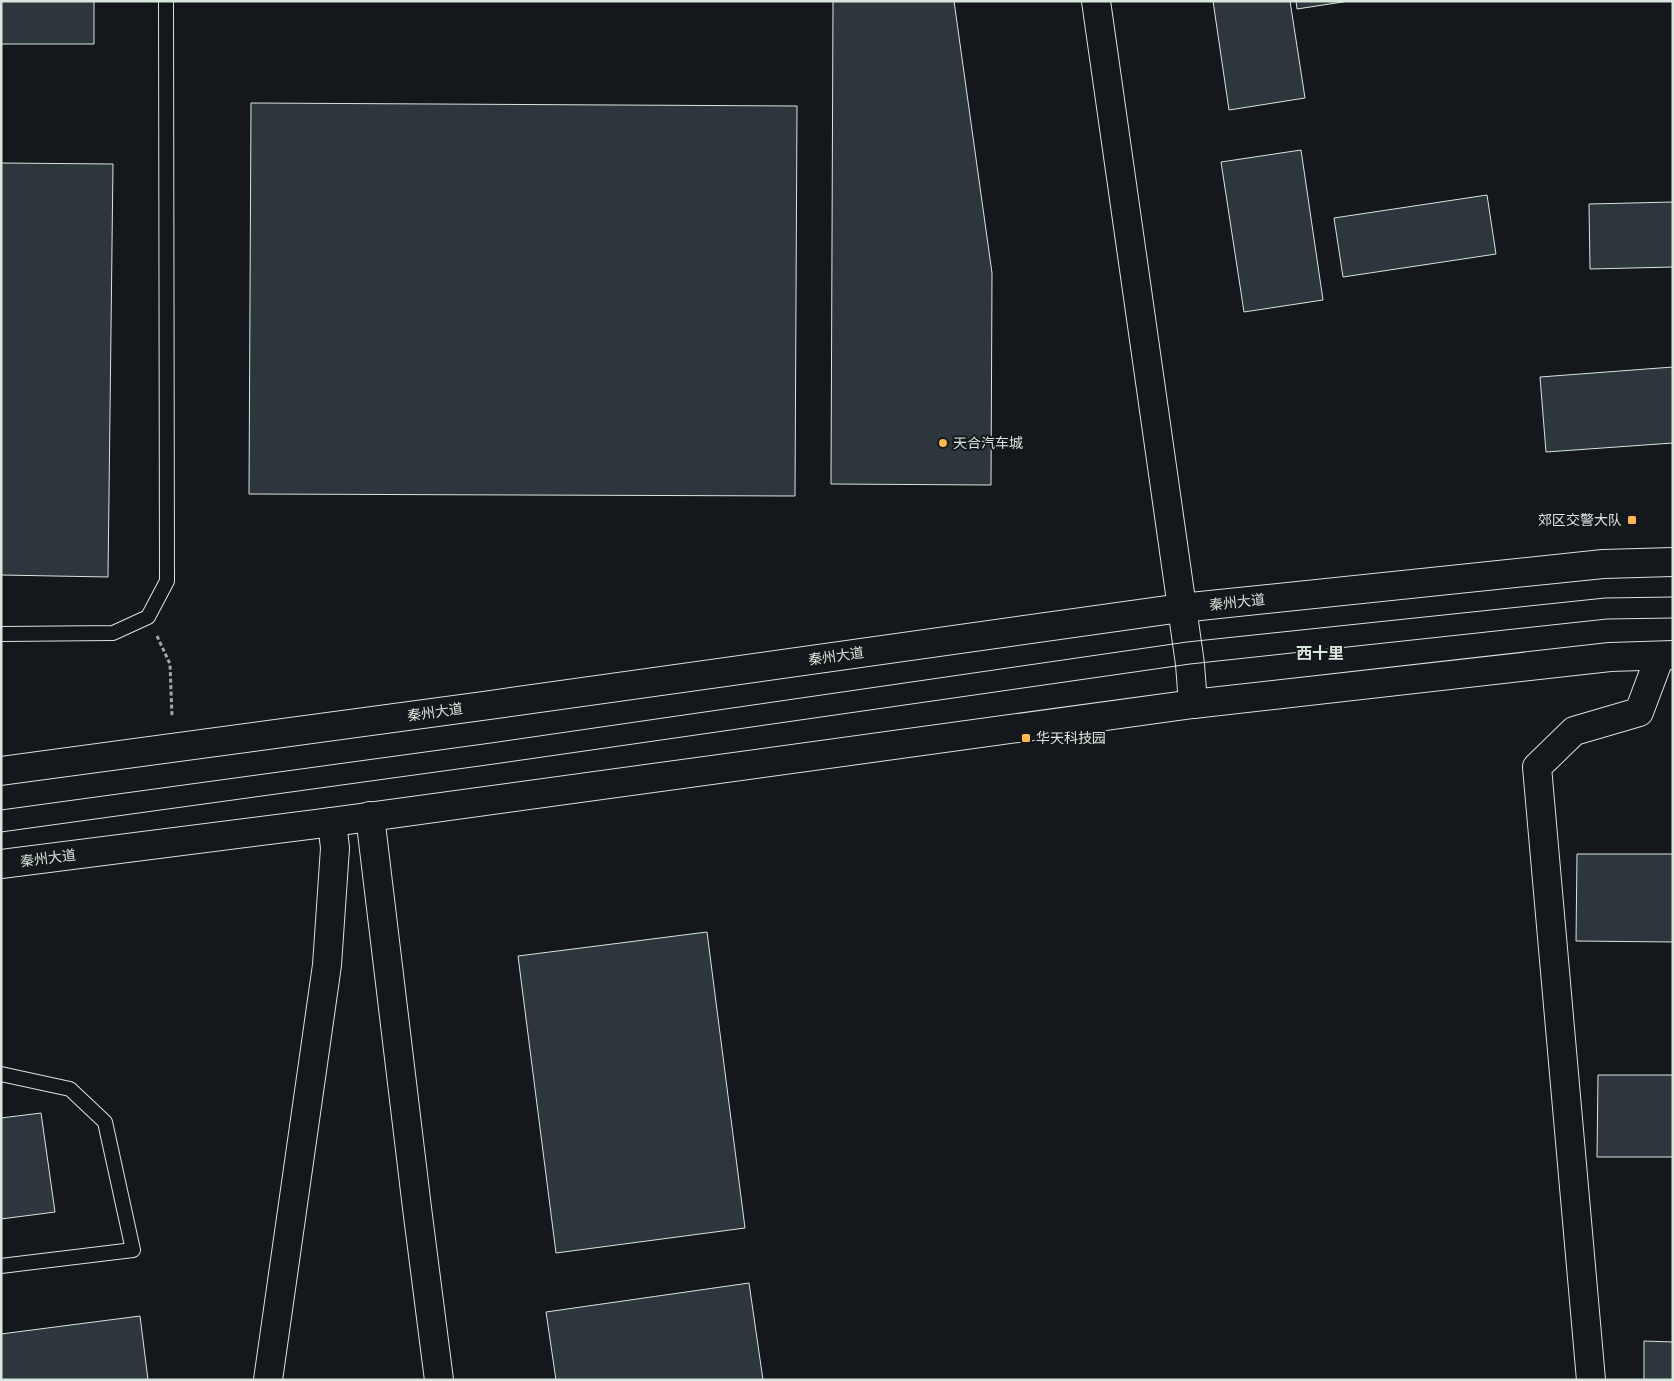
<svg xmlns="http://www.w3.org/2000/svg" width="1674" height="1381" font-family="'Roboto Condensed','Noto Sans SC',sans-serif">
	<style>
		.building { fill: #2c363c; stroke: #d8e6dc }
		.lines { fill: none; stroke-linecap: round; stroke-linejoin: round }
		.service-casing { stroke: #d8e6dc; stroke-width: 16 }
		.minor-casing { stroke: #d8e6dc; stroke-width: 30 }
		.tertiary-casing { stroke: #d8e6dc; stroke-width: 30 }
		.trunk-casing { stroke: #d8e6dc; stroke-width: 30 }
		.path { stroke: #9da8a2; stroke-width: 3; stroke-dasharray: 4 2.5; stroke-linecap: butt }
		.service { stroke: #14181c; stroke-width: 14 }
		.minor { stroke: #14181c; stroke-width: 28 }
		.tertiary { stroke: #14181c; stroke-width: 28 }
		.trunk { stroke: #14181c; stroke-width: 28 }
		.tram { stroke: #d8e6dc; stroke-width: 1 }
		.poi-dot { fill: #ffb74d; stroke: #14181c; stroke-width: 2 }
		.labels { text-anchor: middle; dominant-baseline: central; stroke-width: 4; stroke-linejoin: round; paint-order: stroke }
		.poi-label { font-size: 14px; fill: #d8e6dc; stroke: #14181c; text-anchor: start }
		.street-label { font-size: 14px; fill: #d8e6dc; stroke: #14181c }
		.quarter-label { font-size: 16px; font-weight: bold; fill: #d8e6dc; stroke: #14181c }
	</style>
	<rect width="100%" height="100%" fill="#14181c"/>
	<path class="building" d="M1,1h93v43h-93z
		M833,1h121l38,272 -1,212 -160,-1z
		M1213,1h77l15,97 -76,12z
		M1296,1h53l-52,8z
		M251,103l546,3 -2,390 -546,-2z
		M1301,150l22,150 -79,12 -23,-150z
		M1,163l112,1 -5,413 -107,-2z
		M1487,195l9,59 -153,23 -9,-59z
		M1673,202v65l-83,2 -1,-65z
		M1673,367v76l-127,9 -6,-75z
		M1577,854h96v88l-97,-1z
		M707,932l38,296 -189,25 -38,-297z
		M1598,1075h75v82h-76z
		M41,1113l14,99 -54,7v-101z
		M749,1283l14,97h-207l-10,-68z
		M140,1316l8,64h-147v-46z
		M1644,1341l29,1v38h-29z"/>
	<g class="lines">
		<defs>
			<path id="service" d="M1,634l112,-1 35,-16 19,-36 -1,-580
				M1,1074l69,15 35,33 28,128 -132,16"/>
			<path id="minor" d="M370,816l47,392 22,172
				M268,1380l59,-415 8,-117 -3,-26
				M1591,1380l-54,-613 37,-36 65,-19 21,-56"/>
			<path id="tertiary" d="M1096,1l94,663 3,40"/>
			<path id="trunk" d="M1,771l489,-66 691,-97 422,-44 70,-2
				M1,864l331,-42 861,-118 417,-47 63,-2"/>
		</defs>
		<use href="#service" class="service-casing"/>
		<use href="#minor" class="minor-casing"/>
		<use href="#tertiary" class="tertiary-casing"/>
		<use href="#trunk" class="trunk-casing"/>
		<path class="path" d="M157,636l13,28 2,53"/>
		<use href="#service" class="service"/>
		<use href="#minor" class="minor"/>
		<use href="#tertiary" class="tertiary"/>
		<use href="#trunk" class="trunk"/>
		<path class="tram" d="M1,810l490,-67 696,-101 418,-44 68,-1
			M1,832l493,-68 696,-100 417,-45 66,-1"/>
	</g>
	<g class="poi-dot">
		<circle cx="943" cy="443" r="5"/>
		<rect x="1627" y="515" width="10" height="10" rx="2.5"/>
		<rect x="1021" y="733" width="10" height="10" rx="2.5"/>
	</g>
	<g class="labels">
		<g class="poi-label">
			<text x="953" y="443">天合汽车城</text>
			<text x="1622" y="520" text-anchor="end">郊区交警大队</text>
			<text x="1036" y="738">华天科技园</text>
		</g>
		<g class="street-label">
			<text transform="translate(1237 602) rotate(-6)">秦州大道</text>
			<text transform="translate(836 656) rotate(-8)">秦州大道</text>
			<text transform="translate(435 712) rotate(-8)">秦州大道</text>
			<text transform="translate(48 858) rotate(-7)">秦州大道</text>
		</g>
		<g class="quarter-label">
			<text x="1320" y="653">西十里</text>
		</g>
	</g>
	<rect width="1674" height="1381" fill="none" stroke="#d8e6dc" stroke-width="5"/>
</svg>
